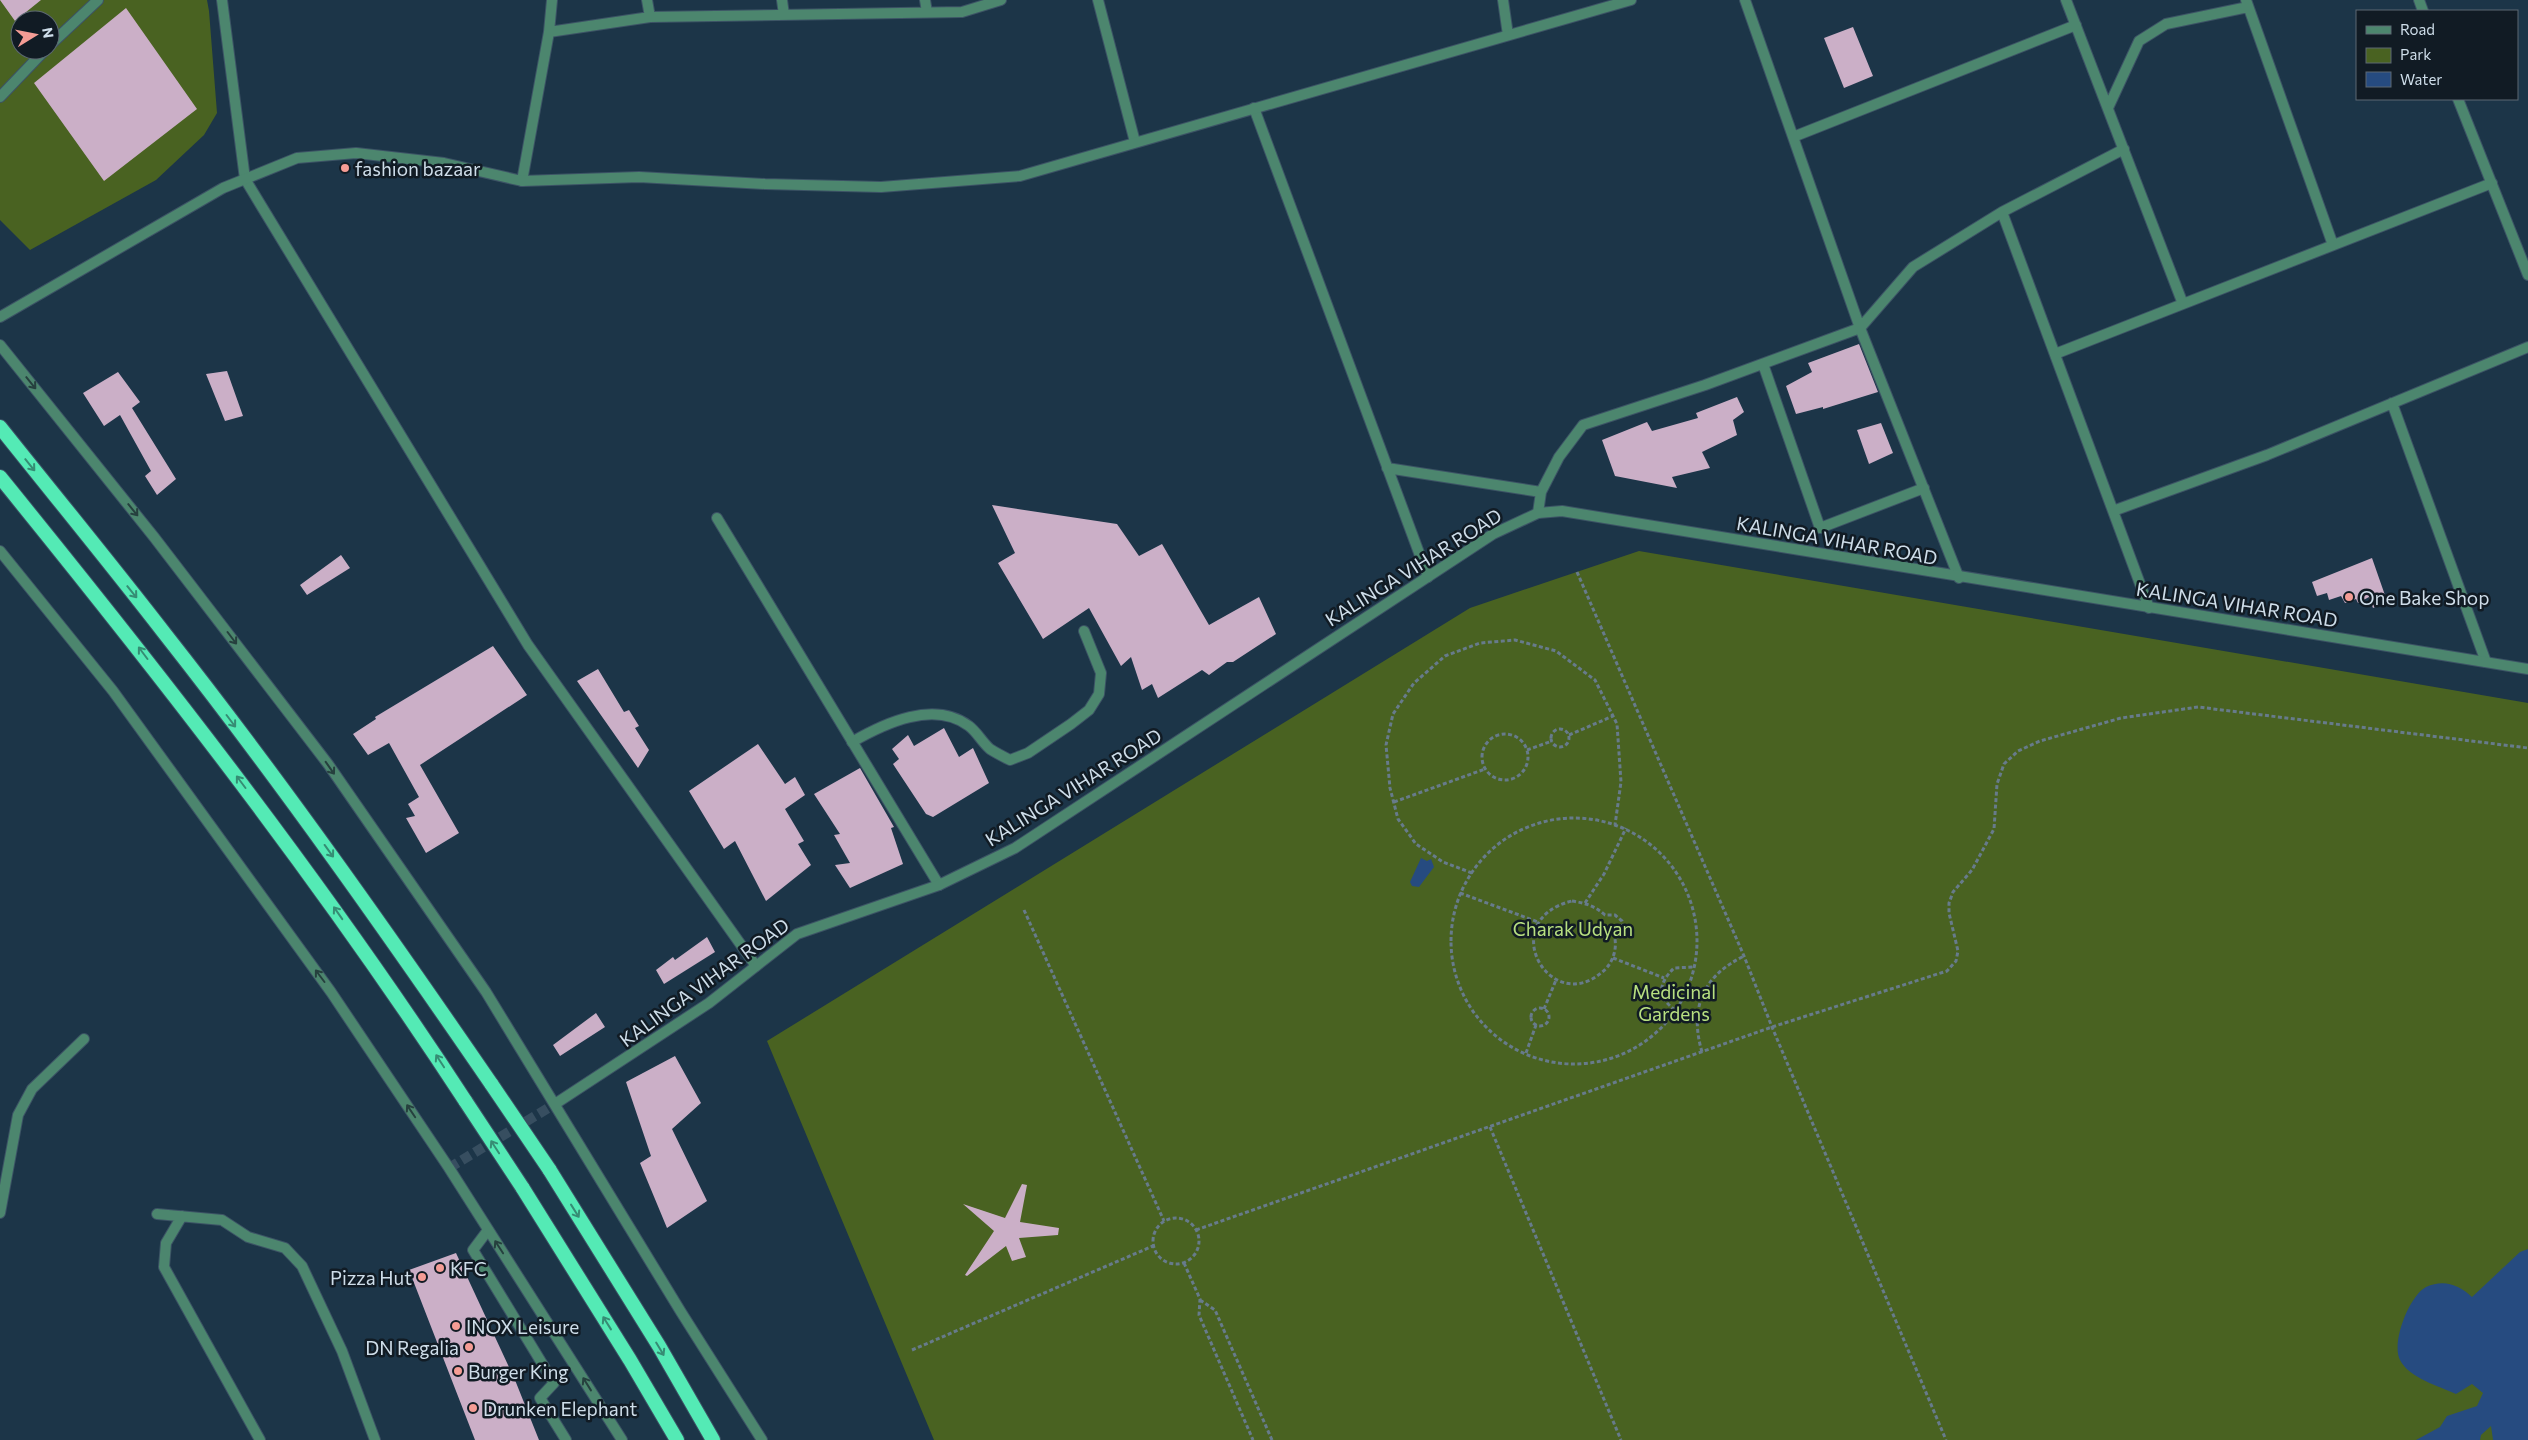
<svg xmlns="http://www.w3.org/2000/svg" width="2528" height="1440" font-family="Commissioner,sans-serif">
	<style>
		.green { fill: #496221; fill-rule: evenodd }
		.water { fill: #264b80 }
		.building { fill: #cbafc7 }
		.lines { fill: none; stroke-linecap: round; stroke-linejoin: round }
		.tertiary-tunnel { stroke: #374e60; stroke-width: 10; stroke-dasharray: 10 5; stroke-linecap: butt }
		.service-casing { stroke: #3c5365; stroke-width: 12 }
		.minor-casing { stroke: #3c5365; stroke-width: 12 }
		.tertiary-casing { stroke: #3c5365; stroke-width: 12 }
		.trunk-casing { stroke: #3c5365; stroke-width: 16 }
		.path { stroke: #677b8b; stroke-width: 3; stroke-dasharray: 4 2.5; stroke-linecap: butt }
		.service { stroke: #4c866e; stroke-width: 10 }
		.minor { stroke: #4c866e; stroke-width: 10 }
		.tertiary { stroke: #4c866e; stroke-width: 10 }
		.trunk { stroke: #54eab5; stroke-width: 14 }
		.trunk-bridge-casing { stroke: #3c5365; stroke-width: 16; stroke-linecap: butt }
		.trunk-bridge { stroke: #54eab5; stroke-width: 14 }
		.oneway { stroke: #26403e }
		.oneway2 { stroke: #368d74 }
		.poi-dot { fill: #f59c95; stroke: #111b24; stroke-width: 2 }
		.labels { text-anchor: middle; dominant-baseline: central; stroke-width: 5; stroke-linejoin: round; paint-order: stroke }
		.poi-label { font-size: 19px; fill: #cedde9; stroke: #111b24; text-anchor: start }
		.street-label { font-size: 19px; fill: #cedde9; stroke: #111b24 }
		.park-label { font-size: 19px; fill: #b8e081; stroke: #111b24 }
	</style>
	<rect width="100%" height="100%" fill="#1c3548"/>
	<path class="green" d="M0,0h207l2,11 8,102 -13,22 -48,45 -126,70 -30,-30zM20,20h30v30h-30z
		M1639,551l889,152v737h-1594l-167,-399 703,-433z"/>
	<path class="water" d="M1421,858l6,3 4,-2 3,8 -15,20 -7,-1 -2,-4z
		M2528,1249v191h-35l-2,-14 -10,9 -1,5h-64l24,-13 7,-11 30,-10 6,-13 -11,-9 -16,10c-17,-8 -47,-16 -56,-34 -9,-17 9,-64 26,-73 18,-8 33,-2 46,10l48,-45z"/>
	<path class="building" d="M0,0h41l-26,21z
		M126,8l71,101 -93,72 -70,-98z
		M1853,27l20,49 -29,12 -20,-50z
		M1859,344l19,48 -55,17v-2l-27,7 -10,-28 26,-14 -4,-9z
		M227,371l16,45 -18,5 -19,-47z
		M118,372l22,30 -8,6 44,71 -19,16 -12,-19 6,-5 -31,-56 -16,11 -21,-33z
		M1737,397l7,15 -11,8 4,15 -35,17 8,16 -38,9 5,11 -62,-12 -13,-36 45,-18 5,9 46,-13 -2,-5z
		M1881,423l12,30 -24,11 -12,-34z
		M992,505l125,19 22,32 23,-12 47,81 50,-28 17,37 -43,28h-6l-18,13 -7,-5 -44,28 -6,-14 -10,6 -11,-33 -10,9 -32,-58 -46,31 -45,-76 17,-10z
		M341,555l9,13 -43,27 -7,-10z
		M2372,558l15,43 -14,7 -4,-11 -11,6 -2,-4 -11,4 -4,-7 -12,4 -2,-7 -10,3 -5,-14z
		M493,646l34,49 -107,70 39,68 -33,20 -20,-35 9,-2 -7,-12 11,-7 -30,-54 -21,12 -15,-21 23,-15 -1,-2z
		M598,669l26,43 5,-2 10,16 -4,2 14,22 -11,18 -61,-87z
		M944,728l15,29 14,-9 16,35 -56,34 -7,-3 -33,-50 6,-5 -7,-10 16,-14 6,11z
		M758,744l27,40 10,-7 10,18 -20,14 19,32 -6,3 13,21 -45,36 -31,-60 -11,8 -35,-58z
		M860,768l34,59 -3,1 12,36 -53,24 -15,-23 15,-2 -16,-28 6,-1 -26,-40z
		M707,937l8,15 -51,32 -8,-14 17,-13 2,3z
		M596,1013l9,14 -45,29 -7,-11z
		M675,1056l26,47 -29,26 35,72 -40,27 -27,-65 11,-7 -25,-74z
		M1022,1184l5,1 -7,37 39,6 -1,7 -39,3 7,19 -14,4 -6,-15 -39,30 -2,-1 29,-44 -31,-27 42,14z
		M456,1253l59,127 24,60h-64l-66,-170z"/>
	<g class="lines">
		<path class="tertiary-tunnel" d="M449,1168l106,-64"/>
		<defs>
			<path id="service" d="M50,45l48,-45
				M0,97l45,-47
				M852,742c33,-19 82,-42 117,-16 8,6 13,16 21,23 6,4 14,8 20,11l18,-7 43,-29 18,-14 10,-16 2,-21 -17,-42
				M0,1213l18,-98 14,-26 52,-50
				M157,1214l65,6 26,17 37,11 17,18 40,85 33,89
				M182,1216l-16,27 -2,24 96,173
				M488,1230l-15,20 81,133 -14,15 26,42"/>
			<path id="minor" d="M222,0l23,179 283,466 228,321
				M647,0l3,17
				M782,0l2,15
				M925,0l2,12
				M1098,0l37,142
				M1503,0l5,35
				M1745,0l115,328 99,250
				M2066,0l117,304
				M2246,0l87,245
				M2419,0l4,11
				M549,32l101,-15 312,-5 39,-12
				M2458,99l70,176
				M1254,108l174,469
				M2108,108l31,-67 27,-17 82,-17
				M1793,137l283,-112
				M522,181l27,-149 3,-32
				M2002,212l122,-63
				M2055,354l437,-171
				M1763,364l57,164 104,-40
				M2392,403l94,259
				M1387,468l154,24
				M2113,511l154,-56 261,-108
				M1538,513l3,-21 18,-35 24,-32 122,-40 155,-57 53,-61 89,-55 147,396
				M717,518l222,367"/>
			<path id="tertiary" d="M0,317l223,-129 74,-30 59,-5 88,10 78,18 117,-4 126,7 116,3 139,-11 611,-176
				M0,345l154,192 174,227 158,228 195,320 81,128
				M0,551l113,140 218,301 118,176 173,272
				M555,1104l154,-101 88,-69 142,-49 76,-37 478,-314 45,-21 24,-2 966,158"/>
			<path id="trunk" d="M0,427c55,69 111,137 165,207 115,146 222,298 327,451
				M0,477c164,202 324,407 466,625
				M549,1169l110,177 54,94
				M522,1187l108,173 47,80"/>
		</defs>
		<use href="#service" class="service-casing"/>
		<use href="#minor" class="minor-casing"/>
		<use href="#tertiary" class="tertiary-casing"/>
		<use href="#trunk" class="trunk-casing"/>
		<path class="path" d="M1577,572l167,384 28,71 174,413
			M1551 738a9 9 0 1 1 18 0a9 9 0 1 1-18 0Z
			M1482 757a23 23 0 1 1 46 0a23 23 0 1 1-46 0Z
			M1569,735l44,-19
			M1527,750l25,-9
			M1394,802l91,-33
			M1451 941a123 123 0 1 1 246 0a123 123 0 1 1-246 0Z
			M1472,873l-29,-11 -27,-18 -18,-25 -8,-31 -4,-43 7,-31 21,-31 31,-27 35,-13 35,-3 41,11 39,29 22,44 4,58 -6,43
			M1460,893l78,29
			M1572,901c13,2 23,5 33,14h10l7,6 2,10 -9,8c2,13 -4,27 -14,34 -52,43 -106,-53 -29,-72z
			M1585,903l19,-29 22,-46
			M1024,910l140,311
			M1613,958l51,20
			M1684,995l17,5
			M1531 1017a9 9 0 1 1 18 0a9 9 0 1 1-18 0Z
			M1544,1009l12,-29
			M1675,1010c-19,-14 -16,-27 -1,-42l20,-1
			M1702,1052c-13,-44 1,-76 42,-96
			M1526,1053l10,-28
			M1490,1127l131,313
			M1153 1241a23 23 0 1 1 46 0a23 23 0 1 1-46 0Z
			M1196,1230l576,-203 175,-56 9,-10 2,-10 -9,-38v-10l4,-11 19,-22 22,-41 3,-45 7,-20 14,-13 22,-10 81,-23 77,-11 330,41
			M1184,1263l16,36 -1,16 54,125
			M1200,1300l15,10 57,130
			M912,1350l241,-104"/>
		<use href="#service" class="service"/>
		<use href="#minor" class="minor"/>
		<use href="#tertiary" class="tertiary"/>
		<use href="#trunk" class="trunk"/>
		<defs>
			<path id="trunk-bridge" d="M492,1085l57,84
				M466,1102l56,85"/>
		</defs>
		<use href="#trunk-bridge" class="trunk-bridge-casing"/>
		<use href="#trunk-bridge" class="trunk-bridge"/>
	</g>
	<defs><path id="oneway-shaft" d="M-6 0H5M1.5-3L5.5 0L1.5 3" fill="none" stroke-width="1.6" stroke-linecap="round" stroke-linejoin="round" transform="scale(1.25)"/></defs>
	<g class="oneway">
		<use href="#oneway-shaft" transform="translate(31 383) rotate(51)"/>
		<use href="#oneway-shaft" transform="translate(133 510) rotate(51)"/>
		<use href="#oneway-shaft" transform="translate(232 638) rotate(53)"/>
		<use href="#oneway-shaft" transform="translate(330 768) rotate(55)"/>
		<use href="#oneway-shaft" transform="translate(320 976) rotate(-127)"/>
		<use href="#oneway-shaft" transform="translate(411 1111) rotate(-124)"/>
		<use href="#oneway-shaft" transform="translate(499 1247) rotate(-123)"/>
		<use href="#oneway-shaft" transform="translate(587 1384) rotate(-122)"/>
	</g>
	<g class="oneway2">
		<use href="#oneway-shaft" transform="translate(30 465) rotate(51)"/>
		<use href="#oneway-shaft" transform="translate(132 592) rotate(51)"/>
		<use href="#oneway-shaft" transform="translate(143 653) rotate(-127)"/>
		<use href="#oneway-shaft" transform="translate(231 721) rotate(53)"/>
		<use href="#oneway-shaft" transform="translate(241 782) rotate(-127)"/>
		<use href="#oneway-shaft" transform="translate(329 851) rotate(54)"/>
		<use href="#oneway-shaft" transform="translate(338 913) rotate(-125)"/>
		<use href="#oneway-shaft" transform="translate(440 1061) rotate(-123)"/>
		<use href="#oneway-shaft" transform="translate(495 1147) rotate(-123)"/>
		<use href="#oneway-shaft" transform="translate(575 1211) rotate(58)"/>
		<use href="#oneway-shaft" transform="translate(607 1323) rotate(-122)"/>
		<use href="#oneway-shaft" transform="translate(660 1349) rotate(59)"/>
	</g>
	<g class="poi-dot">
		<circle cx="345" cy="168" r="5"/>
		<circle cx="2349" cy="597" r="5"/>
		<circle cx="440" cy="1268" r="5"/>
		<circle cx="422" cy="1277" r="5"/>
		<circle cx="456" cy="1326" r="5"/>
		<circle cx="469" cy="1347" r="5"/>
		<circle cx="458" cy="1371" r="5"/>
		<circle cx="473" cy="1408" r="5"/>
	</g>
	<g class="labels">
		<g class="poi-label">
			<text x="355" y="168">fashion bazaar</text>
			<text x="2359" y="597">One Bake Shop</text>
			<text x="450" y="1268">KFC</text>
			<text x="412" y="1277" text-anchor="end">Pizza Hut</text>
			<text x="466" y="1326">INOX Leisure</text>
			<text x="459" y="1347" text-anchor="end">DN Regalia</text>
			<text x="468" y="1371">Burger King</text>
			<text x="483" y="1408">Drunken Elephant</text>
		</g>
		<g class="street-label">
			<text transform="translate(1837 540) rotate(10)">KALINGA VIHAR ROAD</text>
			<text transform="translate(1413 567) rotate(-32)">KALINGA VIHAR ROAD</text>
			<text transform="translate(2237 604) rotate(9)">KALINGA VIHAR ROAD</text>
			<text transform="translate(1073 787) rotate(-32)">KALINGA VIHAR ROAD</text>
			<text transform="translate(704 982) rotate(-36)">KALINGA VIHAR ROAD</text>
		</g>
		<g class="park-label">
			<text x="1573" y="928">Charak Udyan</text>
			<text x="1674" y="991">Medicinal<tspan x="1674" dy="22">Gardens</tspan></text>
		</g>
	</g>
	<rect x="2356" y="10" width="162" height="90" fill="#111b24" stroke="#5d6973"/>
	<rect x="2366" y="26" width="25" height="8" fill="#4c866e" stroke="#5d6973"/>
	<text x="2400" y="35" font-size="15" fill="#cedde9">Road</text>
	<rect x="2366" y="48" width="25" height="15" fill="#496221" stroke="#5d6973"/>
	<text x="2400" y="60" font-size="15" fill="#cedde9">Park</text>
	<rect x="2366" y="72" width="25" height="15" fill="#264b80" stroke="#5d6973"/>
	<text x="2400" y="85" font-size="15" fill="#cedde9">Water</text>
	<g transform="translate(35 35) rotate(80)"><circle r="24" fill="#111b24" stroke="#5d6973"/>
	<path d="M0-4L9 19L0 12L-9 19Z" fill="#f59c95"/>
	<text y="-8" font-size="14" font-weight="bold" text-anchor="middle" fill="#cedde9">N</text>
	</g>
</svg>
